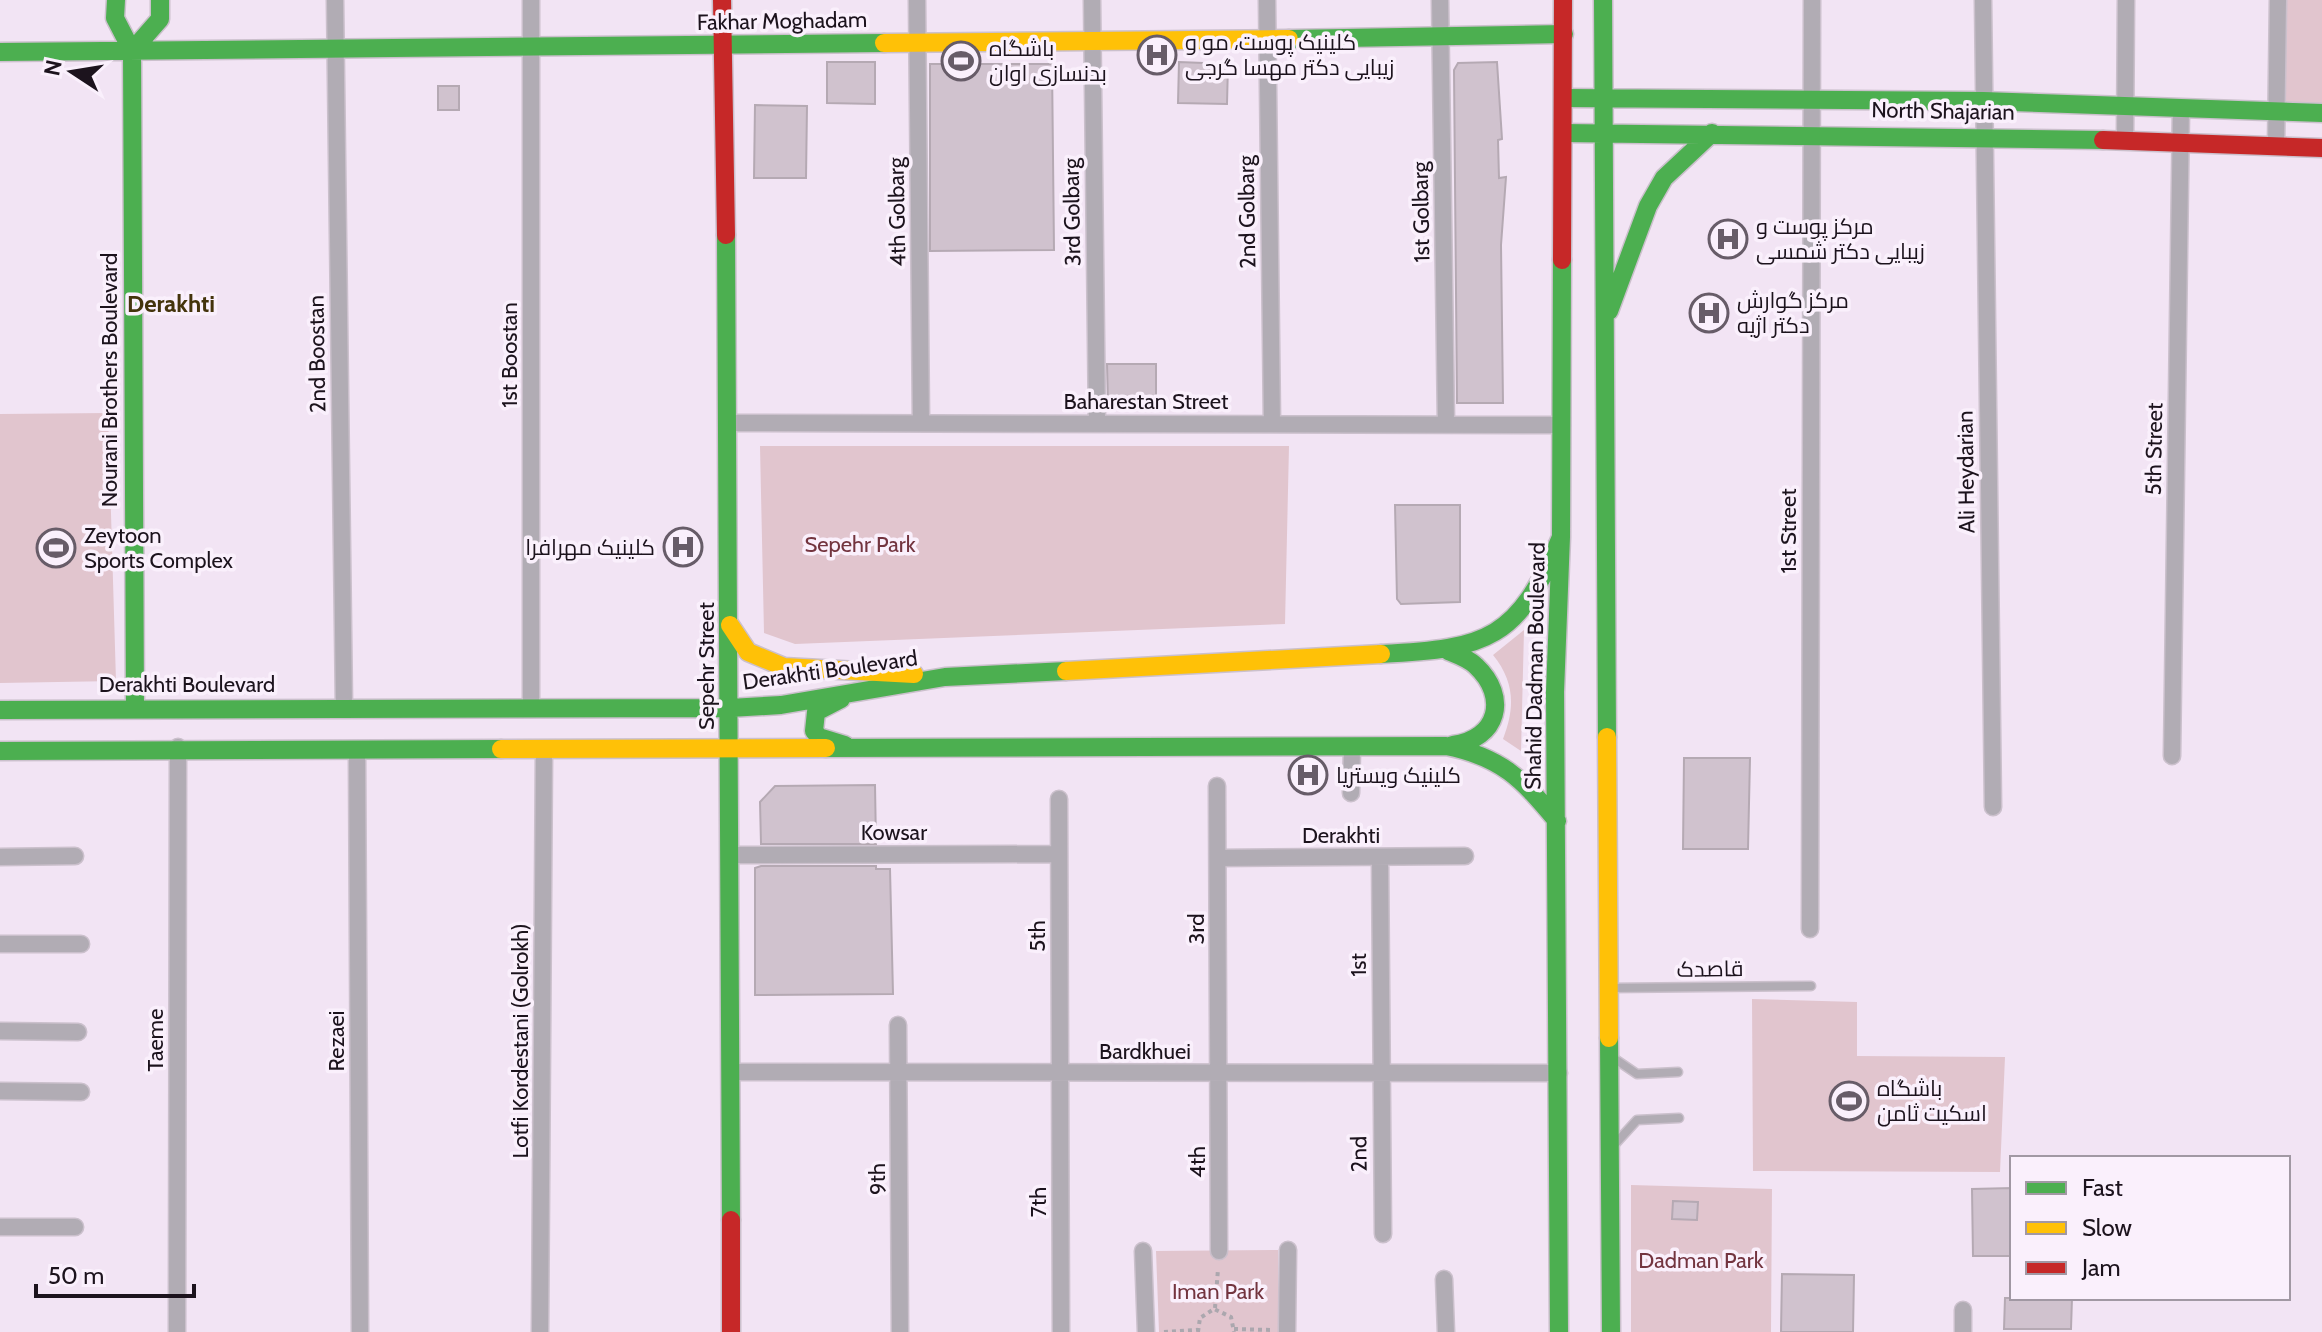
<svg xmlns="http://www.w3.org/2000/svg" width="2322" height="1332" font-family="Cabin,Cairo,sans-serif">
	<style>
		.green { fill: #e1c5ce }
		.building { fill: #d0c2ce; stroke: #b5a9b3; stroke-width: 2 }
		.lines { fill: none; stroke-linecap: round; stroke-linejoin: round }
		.lane-casing { stroke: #cbc0cc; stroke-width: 11 }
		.street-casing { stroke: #cbc0cc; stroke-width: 19 }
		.fast-casing { stroke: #cbc0cc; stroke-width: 21 }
		.slow-casing { stroke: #cbc0cc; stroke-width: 21 }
		.jam-casing { stroke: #cbc0cc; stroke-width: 21 }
		.path { stroke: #aba7ae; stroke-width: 4; stroke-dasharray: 4 4; stroke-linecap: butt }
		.lane { stroke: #b1acb4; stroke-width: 8 }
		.street { stroke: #b1acb4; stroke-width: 16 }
		.fast { stroke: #4caf50; stroke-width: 18 }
		.slow { stroke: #ffc107; stroke-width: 18 }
		.jam { stroke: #c62828; stroke-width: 18 }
		.labels { text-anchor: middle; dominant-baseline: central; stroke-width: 7; stroke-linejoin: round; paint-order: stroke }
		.street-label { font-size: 22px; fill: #1c131d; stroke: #faf0fc }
		.poi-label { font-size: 22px; fill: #1c131d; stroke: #faf0fc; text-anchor: start }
		.park-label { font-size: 22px; fill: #73343f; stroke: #faf0fc }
		.neighbourhood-label { font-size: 24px; font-weight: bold; fill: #44340c; stroke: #faf0fc }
	</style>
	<rect width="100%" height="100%" fill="#f2e4f4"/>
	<path class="green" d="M2279,0h43v113l-45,-1z
		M108,413l8,268 -116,2v-269z
		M760,446h529l-4,178 -490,20 -31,-11z
		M1524,630l-3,121 -18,-12c12,-31 12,-57 -10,-84z
		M1752,999l105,3v54l148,1 -5,115 -247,-1z
		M1631,1185l141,4 -1,143h-140z
		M1278,1250v82h-119l-3,-81z"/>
	<path class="building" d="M827,62h48v42l-48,-1z
		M1179,62l49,2 -1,40 -49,-1z
		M1497,62l5,77 -4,1 1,38 7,-1 -5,68 2,158h-46l-3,-333 4,-7z
		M930,64h122l2,186 -124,1z
		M438,86h21v24h-21z
		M755,105l52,1 -1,72h-52z
		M1107,364h49v38l-48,1z
		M1395,505h65v97l-59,2 -4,-5z
		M1684,758h66l-2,91h-65z
		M875,785l1,59h-115l-1,-42 15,-16z
		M761,866h115v3h14l3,125 -138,1v-127z
		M2012,1188v68h-39l-1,-67z
		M1673,1201l25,1 -1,18 -25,-1z
		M1782,1274l72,1 -1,57h-72z
		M2005,1298h67l-1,31h-67z"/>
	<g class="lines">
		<defs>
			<path id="lane" d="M1610,988l201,-2
				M1615,1059l22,15 41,-2
				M1616,1143l21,-23 42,-2"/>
			<path id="street" d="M335,0l9,707
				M917,0l4,423
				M1092,0l5,423
				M1267,0l5,423
				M1440,0l6,423
				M1983,0l10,807
				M2125,140l1,-140
				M2276,146l2,-146
				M729,423l833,2
				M531,709v-709
				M357,750l3,582
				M2172,756l9,-648
				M1217,786l2,465
				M1351,793l1,-44
				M1059,799l2,533
				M730,855l329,-1
				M0,857l75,-1
				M1380,857l3,377
				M1218,858l247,-2
				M1810,929l2,-929
				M0,944h81
				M898,1025l2,307
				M0,1031l78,1
				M730,1072l829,1
				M0,1091l81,1
				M0,1227h75
				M1143,1251l3,81
				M1444,1279l2,53
				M177,1332l1,-585
				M540,1332l4,-582
				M1287,1332l1,-82
				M1963,1332v-22"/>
			<path id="fast" d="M116,0l-1,18 17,33 3,657
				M1603,0l4,737
				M1289,39l275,-5
				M132,51l28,-32v-19
				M0,52l884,-9
				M1564,98l419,3 339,12
				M1563,133l540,7
				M726,235l5,985
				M1609,311l39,-105 16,-28 48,-45
				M1448,651c10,4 21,8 28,15 33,31 22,73 -23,79
				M1381,654c107,-5 137,-15 180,-117
				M841,699l-25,13 -2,19 5,6 26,8
				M0,710l730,-2 51,-3 164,-28 121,-6
				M826,748l620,-2c56,11 76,33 111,75
				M0,751l501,-2
				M1609,1038l2,294
				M1559,1332l-4,-640 6,-155 1,-277"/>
			<path id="slow" d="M884,43l405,-4
				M730,625l18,27 36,15 130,7
				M1066,671l315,-17
				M1607,737l2,301
				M501,749l325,-1"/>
			<path id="jam" d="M722,0l4,235
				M2103,140l219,8
				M1562,260l1,-260
				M731,1220v112"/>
		</defs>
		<use href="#lane" class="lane-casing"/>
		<use href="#street" class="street-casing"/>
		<use href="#fast" class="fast-casing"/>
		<use href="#slow" class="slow-casing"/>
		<use href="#jam" class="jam-casing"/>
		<path class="path" d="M1215,1308l3,-39
			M1234,1329l38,1
			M1164,1332l33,-2
			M1198,1332l2,-14 14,-9 17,8 3,15"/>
		<use href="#lane" class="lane"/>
		<use href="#street" class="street"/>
		<use href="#fast" class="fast"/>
		<use href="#slow" class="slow"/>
		<use href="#jam" class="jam"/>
	</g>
	<defs>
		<symbol id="hospital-ring" viewBox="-11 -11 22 22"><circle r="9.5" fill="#faf0fc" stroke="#675c68" stroke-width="1.5"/><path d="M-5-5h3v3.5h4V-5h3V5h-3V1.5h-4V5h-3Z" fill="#675c68"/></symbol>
		<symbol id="stadium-ring" viewBox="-11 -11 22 22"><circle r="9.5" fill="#faf0fc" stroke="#675c68" stroke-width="1.5"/><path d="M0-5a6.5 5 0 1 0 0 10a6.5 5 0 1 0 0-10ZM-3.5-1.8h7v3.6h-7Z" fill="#675c68"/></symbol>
	</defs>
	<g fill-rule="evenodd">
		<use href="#hospital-ring" x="1135" y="33" width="44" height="44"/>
		<use href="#stadium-ring" x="939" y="39" width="44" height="44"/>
		<use href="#hospital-ring" x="1706" y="217" width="44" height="44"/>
		<use href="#hospital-ring" x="1687" y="291" width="44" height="44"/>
		<use href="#hospital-ring" x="661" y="525" width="44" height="44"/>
		<use href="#stadium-ring" x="34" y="526" width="44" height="44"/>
		<use href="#hospital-ring" x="1286" y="753" width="44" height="44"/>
		<use href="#stadium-ring" x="1827" y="1079" width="44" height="44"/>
	</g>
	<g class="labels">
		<g class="street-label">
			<text transform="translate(782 21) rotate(-1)">Fakhar Moghadam</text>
			<text transform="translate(1943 111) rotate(1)">North Shajarian</text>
			<text transform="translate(897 212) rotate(-91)">4th Golbarg</text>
			<text transform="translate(1072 212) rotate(-91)">3rd Golbarg</text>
			<text transform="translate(1247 212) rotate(-91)">2nd Golbarg</text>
			<text transform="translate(1421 212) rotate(-91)">1st Golbarg</text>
			<text transform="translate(317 354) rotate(-91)">2nd Boostan</text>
			<text transform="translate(509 355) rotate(-90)">1st Boostan</text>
			<text transform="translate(109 380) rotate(-90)">Nourani Brothers Boulevard</text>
			<text x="1146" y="401">Baharestan Street</text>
			<text transform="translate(2154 449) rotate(-89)">5th Street</text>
			<text transform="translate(1966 472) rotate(-91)">Ali Heydarian</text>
			<text transform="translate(1788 531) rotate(-90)">1st Street</text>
			<text transform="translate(706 666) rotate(-90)">Sepehr Street</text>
			<text transform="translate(1535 666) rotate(-89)">Shahid Dadman Boulevard</text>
			<text transform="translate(830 670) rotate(-8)">Derakhti Boulevard</text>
			<text x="187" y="684">Derakhti Boulevard</text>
			<text x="894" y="832">Kowsar</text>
			<text x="1341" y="835">Derakhti</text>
			<text transform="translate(1196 929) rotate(-90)">3rd</text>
			<text transform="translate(1037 936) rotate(-90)">5th</text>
			<text transform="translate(1358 965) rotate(-90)">1st</text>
			<text transform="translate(1710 969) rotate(-1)">قاصدک</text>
			<text transform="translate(155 1040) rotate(-90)">Taeme</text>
			<text transform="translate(336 1041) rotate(-90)">Rezaei</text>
			<text transform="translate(520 1041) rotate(-90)">Lotfi Kordestani (Golrokh)</text>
			<text x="1145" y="1051">Bardkhuei</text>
			<text transform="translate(1359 1154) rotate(-91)">2nd</text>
			<text transform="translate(1197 1162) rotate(-90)">4th</text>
			<text transform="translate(877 1179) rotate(-90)">9th</text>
			<text transform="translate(1038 1202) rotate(-90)">7th</text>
		</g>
		<g class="poi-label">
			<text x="1185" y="42">کلینیک پوست، مو و<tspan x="1185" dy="25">زیبایی دکتر مهسا گرجی</tspan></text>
			<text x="989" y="48">باشگاه<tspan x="989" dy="25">بدنسازی اوان</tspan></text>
			<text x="1756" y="226">مرکز پوست و<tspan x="1756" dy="25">زیبایی دکتر شمسی</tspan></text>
			<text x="1737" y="300">مرکز گوارش<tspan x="1737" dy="25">دکتر اژیه</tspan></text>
			<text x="84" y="535">Zeytoon<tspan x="84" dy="25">Sports Complex</tspan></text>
			<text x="655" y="547" text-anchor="end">کلینیک مهرافرا</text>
			<text x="1336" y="775">کلینیک ویستریا</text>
			<text x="1877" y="1088">باشگاه<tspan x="1877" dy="25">اسکیت ثامن</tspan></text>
		</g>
		<g class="park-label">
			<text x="860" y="544">Sepehr Park</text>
			<text x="1701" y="1260">Dadman Park</text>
			<text x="1218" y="1291">Iman Park</text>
		</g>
		<g class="neighbourhood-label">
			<text x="171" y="303">Derakhti</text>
		</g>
	</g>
	<rect x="2010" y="1156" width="280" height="144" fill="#faf0fc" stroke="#a198a3" stroke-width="2"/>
	<rect x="2026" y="1182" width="40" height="12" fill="#4caf50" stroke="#a198a3" stroke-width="2"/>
	<text x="2082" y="1196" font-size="24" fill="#1c131d">Fast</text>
	<rect x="2026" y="1222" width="40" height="12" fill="#ffc107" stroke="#a198a3" stroke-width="2"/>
	<text x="2082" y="1236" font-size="24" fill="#1c131d">Slow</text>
	<rect x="2026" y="1262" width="40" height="12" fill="#c62828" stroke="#a198a3" stroke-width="2"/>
	<text x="2082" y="1276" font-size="24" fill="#1c131d">Jam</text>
	<g transform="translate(72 72) rotate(282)" stroke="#faf0fc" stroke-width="6" paint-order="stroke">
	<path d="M0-6L14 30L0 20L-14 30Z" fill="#1c131d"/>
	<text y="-12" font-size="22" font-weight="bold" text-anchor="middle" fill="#1c131d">N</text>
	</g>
	<path d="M36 1284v12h158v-12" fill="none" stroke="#1c131d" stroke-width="4"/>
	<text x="48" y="1284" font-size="24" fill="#1c131d" stroke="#faf0fc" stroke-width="6" paint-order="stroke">50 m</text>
</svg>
